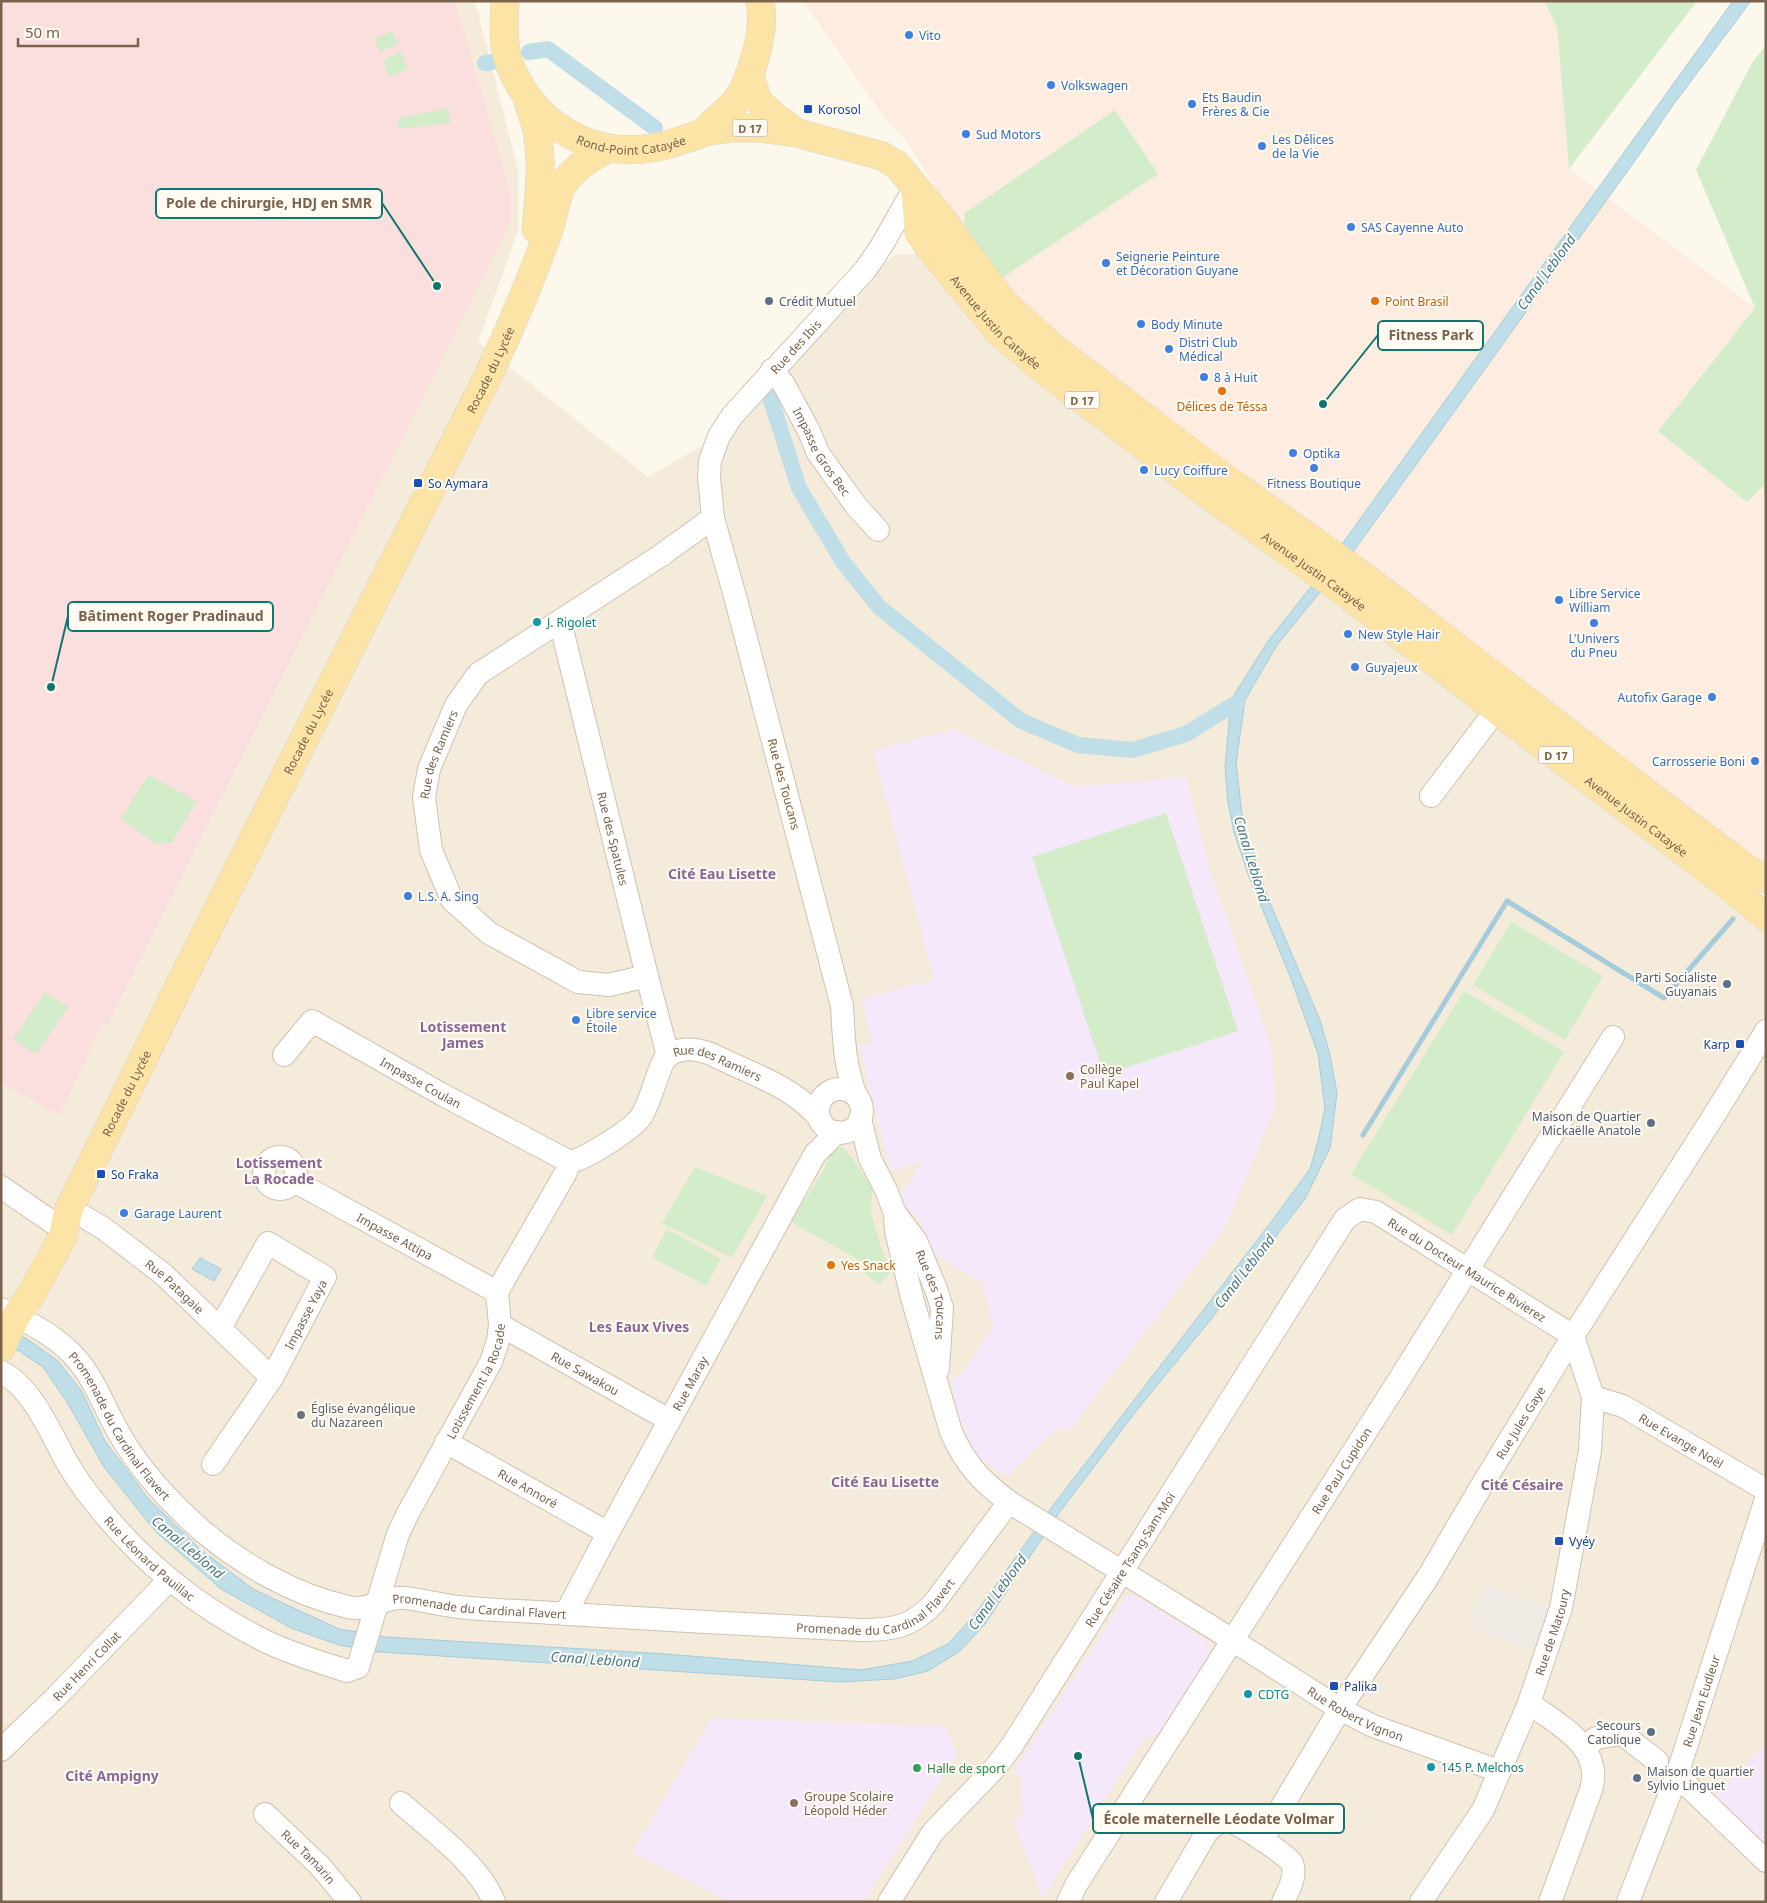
<svg xmlns="http://www.w3.org/2000/svg" width="1767" height="1903" font-family="'Noto Sans',sans-serif">
	<style>
		.residential { fill: #f5ebda }
		.commercial { fill: #fdece0 }
		.industrial { fill: #efeae4 }
		.education { fill: #f5e8fa }
		.medical { fill: #fbdfdf }
		.green { fill: #d3ecc9 }
		.water { fill: #bfdee8; stroke: #a5ccda }
		.lines { fill: none; stroke-linecap: round; stroke-linejoin: round }
		.stream { stroke: #a5ccda; stroke-width: 5 }
		.canal { stroke: #bfdee8; stroke-width: 16 }
		.minor-casing { stroke: #d1c1b0; stroke-width: 24 }
		.major-casing { stroke: #dcd6d1; stroke-width: 29 }
		.minor { stroke: #fff; stroke-width: 22 }
		.major { stroke: #fbe4a5; stroke-width: 28 }
		.shop-dot { fill: #3f7fe0; stroke: #fffbf3; stroke-width: 2 }
		.transit-dot { fill: #1a4fb4; stroke: #fffbf3; stroke-width: 2 }
		.service-dot { fill: #5c6f8a; stroke: #fffbf3; stroke-width: 2 }
		.food-dot { fill: #e8710a; stroke: #fffbf3; stroke-width: 2 }
		.culture-dot { fill: #0f9aa8; stroke: #fffbf3; stroke-width: 2 }
		.education-dot { fill: #8d6e63; stroke: #fffbf3; stroke-width: 2 }
		.worship-dot { fill: #6b7280; stroke: #fffbf3; stroke-width: 2 }
		.leisure-dot { fill: #2e9e5b; stroke: #fffbf3; stroke-width: 2 }
		.labels { text-anchor: middle; dominant-baseline: central; stroke-width: 4; stroke-linejoin: round; paint-order: stroke }
		.shield { fill: #fffbf3; stroke: #a2907f; stroke-width: 1 }
		.shield-label { font-size: 11px; font-weight: bold; fill: #7a624d }
		.shop-label { font-size: 12px; fill: #366cbe; stroke: #fffbf3; text-anchor: start }
		.transit-label { font-size: 12px; fill: #164399; stroke: #fffbf3; text-anchor: start }
		.street-label { font-size: 12px; fill: #7a624d; stroke: #fffbf3 }
		.service-label { font-size: 12px; fill: #4e5e75; stroke: #fffbf3; text-anchor: end }
		.food-label { font-size: 12px; fill: #c56008; stroke: #fffbf3; text-anchor: start }
		.culture-label { font-size: 12px; fill: #0d838f; stroke: #fffbf3; text-anchor: start }
		.education-label { font-size: 12px; fill: #785e54; stroke: #fffbf3; text-anchor: start }
		.worship-label { font-size: 12px; fill: #5b616d; stroke: #fffbf3; text-anchor: start }
		.leisure-label { font-size: 12px; fill: #27864d; stroke: #fffbf3; text-anchor: start }
		.water-label { font-size: 14px; font-style: italic; fill: #467a8d; stroke: #fffbf3 }
		.neighbourhood-label { font-size: 14px; font-weight: bold; fill: #8a6695; stroke: #fffbf3 }
		.leader { fill: none; stroke: #0f766e; stroke-width: 2 }
		.callout-dot { fill: #0f766e; stroke: #fffbf3; stroke-width: 2 }
		.callout { fill: #fffbf3; stroke: #0f766e; stroke-width: 2 }
		.callout-label { font-size: 14px; text-anchor: middle; font-weight: bold; fill: #7a624d }
	</style>
	<rect width="100%" height="100%" fill="#fdf8ec"/>
	<path class="residential" d="M1,1h474l43,169v61l-40,111 170,135 93,-54 131,-149 24,-20h25l431,358 414,316v974h-1765z"/>
	<path class="commercial" d="M803,1h741l13,26 12,142 186,139 -97,123 90,71 18,-18v379l-63,-42 -631,-469 -77,-69 -91,-146 -21,-21z"/>
	<path class="industrial" d="M1484,1583l67,23 -16,45 -67,-23z"/>
	<path class="education" d="M954,729l122,58 110,-10 23,90 62,178 5,60 -51,123 -154,201 -16,1 -49,47 -31,-23 -18,-43 -6,-33 10,-2 32,-49 -11,-44 -52,-32 -10,-31 -22,-21 24,-37 -32,9 -31,-125 13,-2 -10,-45 72,-20 -61,-228z
		M1135,1595l70,44 5,15 -50,79 -17,7 -101,159 -28,-78 9,-8 -3,-36 -7,-5 113,-176z
		M712,1718l233,8 12,28 -93,148h-134l-98,-50z
		M1766,1743v105l-52,-50z"/>
	<path class="medical" d="M1,1h454l56,193v28l-404,803 -5,-1 -42,91 -59,-32z"/>
	<path class="green" d="M1544,1h153l-128,168 -12,-142z
		M392,31l6,13 -18,8 -6,-13z
		M1766,45v439l-19,18 -89,-71 97,-123 -59,-138 56,-107z
		M401,52l7,17 -19,8 -6,-17z
		M449,108l1,15 -51,6 -1,-11z
		M1115,110l43,64 -156,104 -38,-50 1,-15z
		M148,775l49,26 -26,42 -15,1 -35,-25z
		M1166,813l72,218 -134,44 -72,-218z
		M1511,922l92,54 -38,64 -92,-55z
		M1464,991l100,61 -112,183 -101,-61z
		M45,992l23,15 -32,47 -23,-15z
		M842,1147l9,9 21,32 -1,24 8,29 12,31 -12,12 -14,-10 3,-9 -77,-43 34,-54 6,-18z
		M695,1167l72,29 -35,62 -70,-35z
		M667,1229l54,30 -15,27 -54,-29z"/>
	<path class="water" d="M1733,1h18l-78,104 -34,50 -283,393 -79,97 -32,55 -9,63 7,60 25,75 52,122 10,35 7,38 -7,55 -25,51 -93,119 -75,92 -78,103 -74,111 -25,27 -32,20 -34,8 -54,3 -460,-30 -41,-7 -48,-17 -70,-39 -65,-57 -52,-65 -37,-65 -24,-35 -24,-16 -18,-6v-17l26,11 30,21 24,30 24,51 43,57 51,50 54,41 86,40 47,8 280,17 195,16 51,-9 36,-17 27,-30 76,-106 220,-286 39,-53 8,-28 7,-33 -7,-54 -28,-78 -41,-99 -15,-45 -6,-29 -3,-36 6,-67 37,-59 46,-58z
		M200,1258l21,11 -7,12 -22,-12z"/>
	<g class="lines">
		<path class="stream" d="M1363,1135l144,-234 157,97 69,-79"/>
		<path class="canal" d="M529,52l19,-3 107,79
			M485,63l7,-1
			M770,397l29,91 44,74 36,45 142,114 57,24 55,5 53,-16 52,-32"/>
		<defs>
			<g id="minor">
				<path id="s1" d="M772,370l11,13 26,48 9,22 39,54 21,23"/>
				<path id="s2" d="M560,621l87,355 21,80"/>
				<path d="M1431,796l66,-87"/>
				<path id="s3" d="M647,976l-38,9 -31,-3 -89,-49 -37,-33 -21,-50 -7,-53 5,-28 27,-64 22,-31 182,-118 53,-38"/>
				<path id="s4" d="M284,1055l28,-34 131,74 127,67"/>
				<circle cx="840" cy="1111" r="22"/>
				<path id="s5" d="M856,1096c-12,-32 -12,-56 -14,-90l-106,-406 -23,-82 -4,-41 1,-16 9,-25 13,-20 134,-147 16,-24 33,-58"/>
				<path id="s6" d="M860,1119l10,40 16,31 9,23 1,18 16,67 39,134c15,33 29,48 58,70l206,127 125,80 33,17 126,45"/>
				<circle cx="280" cy="1173" r="16"/>
				<path id="s7" d="M570,1162c15,-3 64,-33 72,-47 10,-17 13,-37 22,-55 12,-14 31,-12 47,-6 37,19 81,31 108,64"/>
				<path id="s8" d="M294,1181l203,111"/>
				<path d="M1,1187l54,37"/>
				<path id="s9" d="M69,1208l34,20 60,46 109,104"/>
				<path id="s10" d="M895,1213l21,28 20,48 6,19 -4,61"/>
				<path id="s11" d="M1,1309c25,12 52,25 71,45 22,22 32,54 48,81 20,35 50,67 80,94 41,35 94,66 148,78 21,5 37,-11 57,-9 18,2 36,7 54,9 36,4 73,4 109,7 97,6 195,11 292,16 32,0 51,-2 74,-27l75,-101"/>
				<path id="s12" d="M500,1325l169,95"/>
				<path id="s13" d="M1,1372c30,14 49,59 64,87 8,14 18,29 28,41 45,59 105,108 172,141 26,13 55,21 82,30l11,-4 40,-133 10,-21 83,-151 7,-21 2,-16 -3,-33 68,-118 5,-12"/>
				<path id="s14" d="M1593,1397l30,9 143,84"/>
				<path id="s15" d="M446,1442l162,91"/>
				<path id="s16" d="M213,1464l59,-86 53,-101 -57,-34 -48,85"/>
				<path id="s17" d="M566,1613l42,-80 207,-379 22,-22"/>
				<path d="M1529,1703c29,22 75,43 62,87l-41,112"/>
				<path d="M1585,1748l11,-10 26,-4 35,27"/>
				<path id="s18" d="M1,1750l53,-51 115,-119"/>
				<path d="M1676,1778l11,7 79,76"/>
				<path d="M401,1803c30,27 79,62 93,99"/>
				<path id="s19" d="M265,1814l54,51 31,37"/>
				<path id="s20" d="M1262,1840l78,-131 88,-132 51,-87 94,-154 140,-219 53,-86"/>
				<path id="s21" d="M889,1902l44,-70 62,-64 16,-21 334,-528 15,-10 16,3 197,124"/>
				<path id="s22" d="M1068,1902l8,-17 323,-505 214,-343"/>
				<path d="M1166,1902l41,-70c5,-5 11,-11 20,-11 11,1 57,32 65,42 5,13 -3,26 -9,39"/>
				<path id="s23" d="M1421,1902l62,-92 46,-107 32,-95 29,-157 3,-54 -20,-61"/>
				<path id="s24" d="M1628,1902l48,-124 90,-279"/>
			</g>
			<g id="major">
				<path id="s25" d="M505,1c-1,23 -3,46 6,67 29,66 94,96 162,75 9,-3 20,-6 29,-10 5,-3 9,-9 14,-13 6,-6 14,-12 19,-18 9,-11 15,-28 19,-41 6,-19 10,-40 6,-60"/>
				<path d="M750,75l7,24 13,14 26,19"/>
				<path d="M528,101c3,10 7,20 9,30 6,32 2,66 -1,98"/>
				<path d="M703,132l30,-4h27l37,5 85,23 15,9 44,53 63,85 51,46 167,127 144,102 324,248 59,44 17,9"/>
				<path id="s26" d="M915,187l4,45 12,18 69,83 45,38 165,125 137,98 177,137 209,158 33,28"/>
				<path id="s27" d="M1,1348l15,-32 16,-23 31,-57 6,-28 9,-17 101,-205 308,-608c23,-48 44,-98 62,-148 5,-15 6,-33 15,-47 11,-16 27,-26 44,-34"/>
			</g>
		</defs>
		<use href="#minor" class="minor-casing"/>
		<use href="#major" class="major-casing"/>
		<use href="#minor" class="minor"/>
		<use href="#major" class="major"/>
	</g>
	<g class="shop-dot">
		<circle cx="909" cy="35" r="5"/>
		<circle cx="1051" cy="85" r="5"/>
		<circle cx="1192" cy="104" r="5"/>
		<circle cx="966" cy="134" r="5"/>
		<circle cx="1262" cy="146" r="5"/>
		<circle cx="1351" cy="227" r="5"/>
		<circle cx="1106" cy="263" r="5"/>
		<circle cx="1141" cy="324" r="5"/>
		<circle cx="1169" cy="349" r="5"/>
		<circle cx="1204" cy="377" r="5"/>
		<circle cx="1293" cy="453" r="5"/>
		<circle cx="1314" cy="468" r="5"/>
		<circle cx="1144" cy="470" r="5"/>
		<circle cx="1559" cy="600" r="5"/>
		<circle cx="1594" cy="623" r="5"/>
		<circle cx="1348" cy="634" r="5"/>
		<circle cx="1355" cy="667" r="5"/>
		<circle cx="1712" cy="697" r="5"/>
		<circle cx="1755" cy="761" r="5"/>
		<circle cx="408" cy="896" r="5"/>
		<circle cx="576" cy="1020" r="5"/>
		<circle cx="124" cy="1213" r="5"/>
	</g>
	<g class="transit-dot">
		<rect x="803" y="104" width="10" height="10" rx="2.5"/>
		<rect x="413" y="478" width="10" height="10" rx="2.5"/>
		<rect x="1735" y="1039" width="10" height="10" rx="2.5"/>
		<rect x="96" y="1169" width="10" height="10" rx="2.5"/>
		<rect x="1554" y="1536" width="10" height="10" rx="2.5"/>
		<rect x="1329" y="1681" width="10" height="10" rx="2.5"/>
	</g>
	<g class="service-dot">
		<circle cx="769" cy="301" r="5"/>
		<circle cx="1727" cy="984" r="5"/>
		<circle cx="1651" cy="1123" r="5"/>
		<circle cx="1651" cy="1732" r="5"/>
		<circle cx="1637" cy="1778" r="5"/>
	</g>
	<g class="food-dot">
		<circle cx="1375" cy="301" r="5"/>
		<circle cx="1222" cy="391" r="5"/>
		<circle cx="831" cy="1265" r="5"/>
	</g>
	<g class="culture-dot">
		<circle cx="537" cy="622" r="5"/>
		<circle cx="1248" cy="1694" r="5"/>
		<circle cx="1431" cy="1767" r="5"/>
	</g>
	<g class="education-dot">
		<circle cx="1070" cy="1076" r="5"/>
		<circle cx="794" cy="1803" r="5"/>
	</g>
	<circle class="worship-dot" cx="301" cy="1415" r="5"/>
	<circle class="leisure-dot" cx="917" cy="1768" r="5"/>
	<g class="labels">
		<g class="shield">
			<rect x="732.5" y="119.5" width="35" height="17" rx="4"/>
			<rect x="1064.5" y="391.5" width="35" height="17" rx="4"/>
			<rect x="1538.5" y="746.5" width="35" height="17" rx="4"/>
		</g>
		<g class="shield-label">
			<text x="750" y="128">D 17</text>
			<text x="1082" y="400">D 17</text>
			<text x="1556" y="755">D 17</text>
		</g>
		<g class="shop-label">
			<text x="919" y="35">Vito</text>
			<text x="1061" y="85">Volkswagen</text>
			<text x="1202" y="97">Ets Baudin<tspan x="1202" dy="14">Frères &amp; Cie</tspan></text>
			<text x="976" y="134">Sud Motors</text>
			<text x="1272" y="139">Les Délices<tspan x="1272" dy="14">de la Vie</tspan></text>
			<text x="1361" y="227">SAS Cayenne Auto</text>
			<text x="1116" y="256">Seignerie Peinture<tspan x="1116" dy="14">et Décoration Guyane</tspan></text>
			<text x="1151" y="324">Body Minute</text>
			<text x="1179" y="342">Distri Club<tspan x="1179" dy="14">Médical</tspan></text>
			<text x="1214" y="377">8 à Huit</text>
			<text x="1303" y="453">Optika</text>
			<text x="1154" y="470">Lucy Coiffure</text>
			<text x="1314" y="483" text-anchor="middle">Fitness Boutique</text>
			<text x="1569" y="593">Libre Service<tspan x="1569" dy="14">William</tspan></text>
			<text x="1358" y="634">New Style Hair</text>
			<text x="1594" y="638" text-anchor="middle">L'Univers<tspan x="1594" dy="14">du Pneu</tspan></text>
			<text x="1365" y="667">Guyajeux</text>
			<text x="1702" y="697" text-anchor="end">Autofix Garage</text>
			<text x="1745" y="761" text-anchor="end">Carrosserie Boni</text>
			<text x="418" y="896">L.S. A. Sing</text>
			<text x="586" y="1013">Libre service<tspan x="586" dy="14">Étoile</tspan></text>
			<text x="134" y="1213">Garage Laurent</text>
		</g>
		<g class="transit-label">
			<text x="818" y="109">Korosol</text>
			<text x="428" y="483">So Aymara</text>
			<text x="1730" y="1044" text-anchor="end">Karp</text>
			<text x="111" y="1174">So Fraka</text>
			<text x="1569" y="1541">Vyéy</text>
			<text x="1344" y="1686">Palika</text>
		</g>
		<g class="street-label">
			<text stroke="none"><textPath href="#s25" startOffset="222">Rond-Point Catayée</textPath></text>
			<text stroke="none"><textPath href="#s26" startOffset="164">Avenue Justin Catayée</textPath></text>
			<text stroke="none"><textPath href="#s5" startOffset="798">Rue des Ibis</textPath></text>
			<text stroke="none"><textPath href="#s27" startOffset="1095">Rocade du Lycée</textPath></text>
			<text stroke="none"><textPath href="#s1" startOffset="96">Impasse Gros Bec</textPath></text>
			<text stroke="none"><textPath href="#s26" startOffset="569">Avenue Justin Catayée</textPath></text>
			<text stroke="none"><textPath href="#s27" startOffset="690">Rocade du Lycée</textPath></text>
			<text stroke="none"><textPath href="#s3" startOffset="374">Rue des Ramiers</textPath></text>
			<text transform="translate(784 784) rotate(75)">Rue des Toucans</text>
			<text stroke="none"><textPath href="#s26" startOffset="974">Avenue Justin Catayée</textPath></text>
			<text stroke="none"><textPath href="#s2" startOffset="224">Rue des Spatules</textPath></text>
			<text stroke="none"><textPath href="#s7" startOffset="205">Rue des Ramiers</textPath></text>
			<text stroke="none"><textPath href="#s4" startOffset="169">Impasse Coulan</textPath></text>
			<text stroke="none"><textPath href="#s27" startOffset="285">Rocade du Lycée</textPath></text>
			<text stroke="none"><textPath href="#s8" startOffset="115">Impasse Attipa</textPath></text>
			<text stroke="none"><textPath href="#s21" startOffset="965">Rue du Docteur Maurice Rivierez</textPath></text>
			<text stroke="none"><textPath href="#s9" startOffset="132">Rue Patagaie</textPath></text>
			<text stroke="none"><textPath href="#s10" startOffset="92">Rue des Toucans</textPath></text>
			<text stroke="none"><textPath href="#s16" startOffset="176">Impasse Yaya</textPath></text>
			<text stroke="none"><textPath href="#s12" startOffset="98">Rue Sawakou</textPath></text>
			<text stroke="none"><textPath href="#s13" startOffset="794">Lotissement la Rocade</textPath></text>
			<text stroke="none"><textPath href="#s17" startOffset="261">Rue Maray</textPath></text>
			<text stroke="none"><textPath href="#s20" startOffset="491">Rue Jules Gaye</textPath></text>
			<text stroke="none"><textPath href="#s11" startOffset="171">Promenade du Cardinal Flavert</textPath></text>
			<text stroke="none"><textPath href="#s14" startOffset="99">Rue Evange Noël</textPath></text>
			<text stroke="none"><textPath href="#s22" startOffset="511">Rue Paul Cupidon</textPath></text>
			<text stroke="none"><textPath href="#s15" startOffset="94">Rue Annoré</textPath></text>
			<text stroke="none"><textPath href="#s13" startOffset="241">Rue Léonard Pauillac</textPath></text>
			<text stroke="none"><textPath href="#s21" startOffset="420">Rue Césaire Tsang-Sam-Moï</textPath></text>
			<text stroke="none"><textPath href="#s11" startOffset="1010">Promenade du Cardinal Flavert</textPath></text>
			<text stroke="none"><textPath href="#s11" startOffset="605">Promenade du Cardinal Flavert</textPath></text>
			<text stroke="none"><textPath href="#s23" startOffset="302">Rue de Matoury</textPath></text>
			<text stroke="none"><textPath href="#s18" startOffset="120">Rue Henri Collat</textPath></text>
			<text stroke="none"><textPath href="#s24" startOffset="214">Rue Jean Eudleur</textPath></text>
			<text stroke="none"><textPath href="#s6" startOffset="826">Rue Robert Vignon</textPath></text>
			<text stroke="none"><textPath href="#s19" startOffset="61">Rue Tamarin</textPath></text>
		</g>
		<g class="service-label">
			<text x="779" y="301" text-anchor="start">Crédit Mutuel</text>
			<text x="1717" y="977">Parti Socialiste<tspan x="1717" dy="14">Guyanais</tspan></text>
			<text x="1641" y="1116">Maison de Quartier<tspan x="1641" dy="14">Mickaëlle Anatole</tspan></text>
			<text x="1641" y="1725">Secours<tspan x="1641" dy="14">Catolique</tspan></text>
			<text x="1647" y="1771" text-anchor="start">Maison de quartier<tspan x="1647" dy="14">Sylvio Linguet</tspan></text>
		</g>
		<g class="food-label">
			<text x="1385" y="301">Point Brasil</text>
			<text x="1222" y="406" text-anchor="middle">Délices de Téssa</text>
			<text x="841" y="1265">Yes Snack</text>
		</g>
		<g class="culture-label">
			<text x="547" y="622">J. Rigolet</text>
			<text x="1258" y="1694">CDTG</text>
			<text x="1441" y="1767">145 P. Melchos</text>
		</g>
		<g class="education-label">
			<text x="1080" y="1069">Collège<tspan x="1080" dy="14">Paul Kapel</tspan></text>
			<text x="804" y="1796">Groupe Scolaire<tspan x="804" dy="14">Léopold Héder</tspan></text>
		</g>
		<g class="worship-label">
			<text x="311" y="1408">Église évangélique<tspan x="311" dy="14">du Nazareen</tspan></text>
		</g>
		<g class="leisure-label">
			<text x="927" y="1768">Halle de sport</text>
		</g>
		<g class="water-label">
			<text transform="translate(1546 272) rotate(-54)">Canal Leblond</text>
			<text transform="translate(1252 859) rotate(73)">Canal Leblond</text>
			<text transform="translate(1244 1271) rotate(-52)">Canal Leblond</text>
			<text transform="translate(188 1547) rotate(40)">Canal Leblond</text>
			<text transform="translate(997 1592) rotate(-54)">Canal Leblond</text>
			<text transform="translate(595 1659) rotate(4)">Canal Leblond</text>
		</g>
		<g class="neighbourhood-label">
			<text x="722" y="873">Cité Eau Lisette</text>
			<text x="463" y="1026">Lotissement<tspan x="463" dy="16">James</tspan></text>
			<text x="279" y="1162">Lotissement<tspan x="279" dy="16">La Rocade</tspan></text>
			<text x="639" y="1326">Les Eaux Vives</text>
			<text x="885" y="1481">Cité Eau Lisette</text>
			<text x="1522" y="1484">Cité Césaire</text>
			<text x="112" y="1775">Cité Ampigny</text>
		</g>
	</g>
	<path class="leader" d="M437 286L382 203M1323 404L1378 335M51 687L68 616M1078 1756L1093 1819"/>
	<g class="callout-dot">
		<circle cx="437" cy="286" r="5"/>
		<circle cx="1323" cy="404" r="5"/>
		<circle cx="51" cy="687" r="5"/>
		<circle cx="1078" cy="1756" r="5"/>
	</g>
	<g class="callout">
		<rect x="156" y="189" width="226" height="29" rx="5"/>
		<rect x="1378" y="321" width="105" height="29" rx="5"/>
		<rect x="68" y="602" width="205" height="29" rx="5"/>
		<rect x="1093" y="1804" width="251" height="29" rx="5"/>
	</g>
	<g class="callout-label">
		<text x="269" y="208">Pole de chirurgie, HDJ en SMR</text>
		<text x="1431" y="340">Fitness Park</text>
		<text x="171" y="621">Bâtiment Roger Pradinaud</text>
		<text x="1219" y="1824">École maternelle Léodate Volmar</text>
	</g>
	<rect width="1767" height="1903" fill="none" stroke="#7a624d" stroke-width="5"/>
	<path d="M18 38v8h120v-8" fill="none" stroke="#7a624d" stroke-width="2.5"/>
	<text x="25" y="38" font-size="15" fill="#7a624d" stroke="#fffbf3" stroke-width="4" paint-order="stroke">50 m</text>
</svg>
